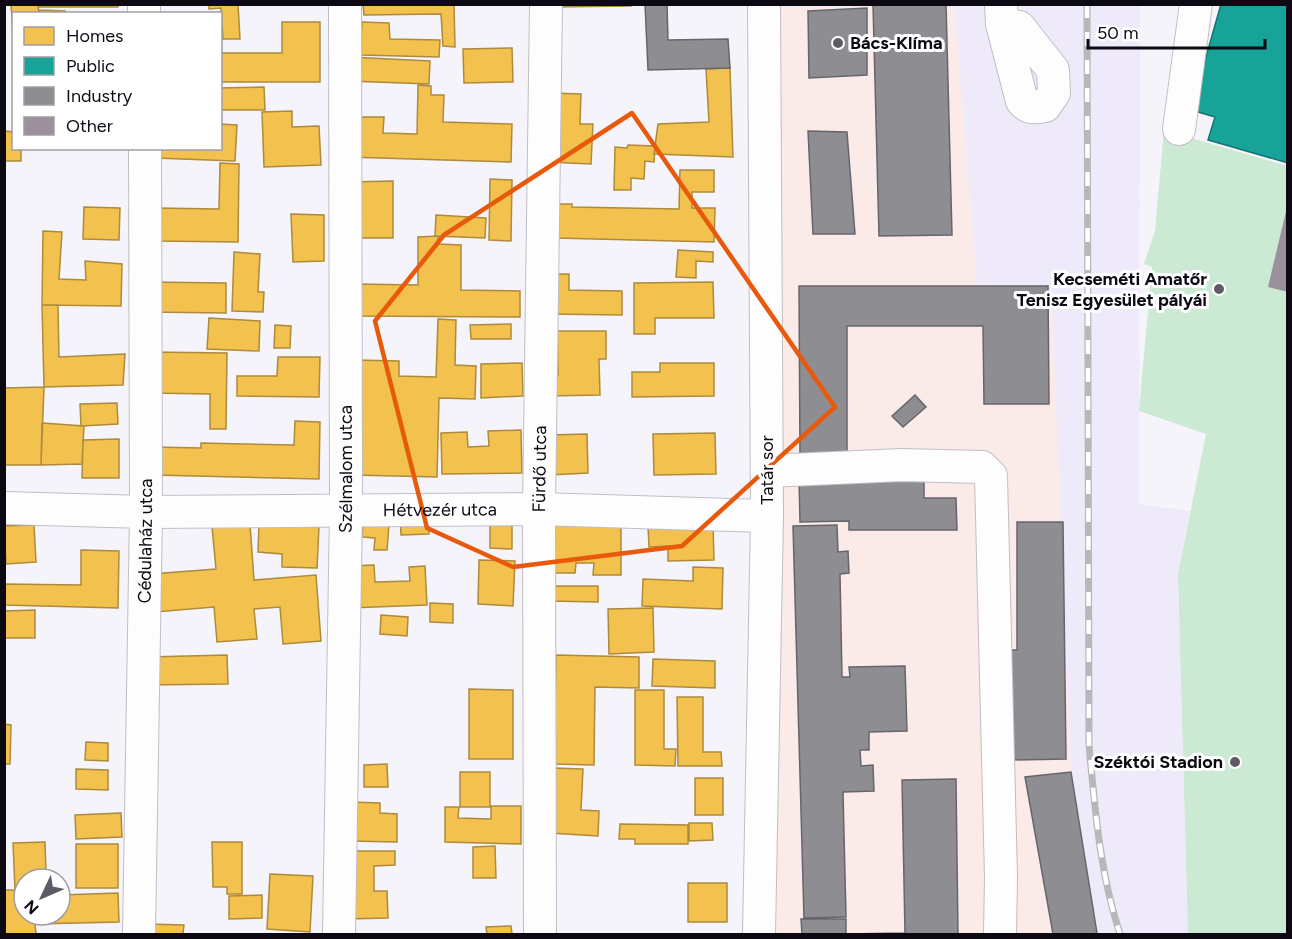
<svg xmlns="http://www.w3.org/2000/svg" width="1292" height="939" font-family="Figtree,sans-serif">
	<style>
		.built { fill: #efeafa }
		.industrial { fill: #faebe9 }
		.green { fill: #cbe9d3 }
		.homes { fill: #f2c14e; stroke: #ad8a3c; stroke-width: 1.5 }
		.public { fill: #17a398; stroke: #147570; stroke-width: 1.5 }
		.industry { fill: #8d8d92; stroke: #67656c; stroke-width: 1.5 }
		.building { fill: #9b909b }
		.lines { fill: none; stroke-linecap: round; stroke-linejoin: round }
		.minor-casing { stroke: #c0bdc6; stroke-width: 34 }
		.minor { stroke: #fefdfe; stroke-width: 32 }
		.rail-casing { stroke: #b8b7ba; stroke-width: 7 }
		.rail { stroke: #fff; stroke-width: 4.5; stroke-dasharray: 14; stroke-linecap: butt }
		.marked { fill: none; stroke: #e8590c; stroke-width: 4.5; stroke-linejoin: round }
		.poi-dot { fill: #5f5b64; stroke: #fff; stroke-width: 2 }
		.labels { text-anchor: middle; dominant-baseline: central; stroke-width: 6; stroke-linejoin: round; paint-order: stroke }
		.poi-label { font-size: 18px; font-weight: bold; fill: #0d0913; stroke: #fff; text-anchor: end }
		.street-label { font-size: 18px; fill: #0d0913; stroke: #fff }
	</style>
	<rect width="100%" height="100%" fill="#f6f4fb"/>
	<path class="built" d="M954,5h186l-1,499 51,7 -12,63 10,360h-90l-1,-1 -26,-161 -20,-465 -72,3z"/>
	<path class="industrial" d="M762,5h192l25,305 73,-3 19,465 27,162h-354z"/>
	<path class="green" d="M1164,130l123,36v768h-99l-10,-360 28,-140 -67,-23 13,-144 -8,-3 11,-33z"/>
	<path class="homes" d="M11,4h27l1,10h-25v33z
		M38,4h80v3h-80z
		M209,4h29l2,35h-17l-2,-31 -12,1z
		M363,4h91l1,43 -12,-1 -2,-32 -77,1z
		M551,4h80v2l-80,1z
		M39,10l26,1v3h-26z
		M282,22h38v60h-100v-29h62z
		M362,22l27,1 1,16 50,1 -1,17 -79,-2z
		M512,48l1,34 -49,1 -1,-34z
		M349,57l81,4 -1,23 -81,-3z
		M730,68l3,89 -79,-3 4,-30 51,-2 -3,-53z
		M418,85l13,1v9h13l-1,27 69,2 -1,38 -164,-5 1,-40h36l-1,16 34,1z
		M264,87l1,23h-45v-22z
		M550,93l31,1 -1,30h13l-2,40 -44,-2z
		M4,110l1,21 9,1v16h7v13h-17z
		M292,111v16l27,-1 2,39 -57,2 -2,-55z
		M220,124l17,1 -2,36 -80,-3v-10h65z
		M628,145l27,1 -1,16 -9,-1 -1,18 -13,-1v12h-17l1,-43 12,1z
		M220,163l19,1 -1,78 -83,-1 1,-33 63,1z
		M680,170h34v22h-22v16h23l-1,34 -159,-4 1,-34h16v3l107,2z
		M490,179l22,1 -1,61 -22,-1z
		M393,181v57h-45v-56z
		M84,207l36,1 -1,32 -36,-1z
		M291,214l33,1v46l-31,1z
		M436,215l50,3 -1,20 -50,-2z
		M43,231l19,1 -3,47 27,1 -1,-19 37,3 -1,42 -79,-1z
		M438,236v8l23,1v45l59,1v26l-165,-1v-32l63,1v-48z
		M678,250l35,2v10l-17,-1v17l-20,-1z
		M234,252l26,2 -2,38h6l-1,20 -31,-1z
		M548,274h21v16l53,1v24l-74,-1z
		M147,282l79,1v30l-79,-1z
		M713,282l1,36h-59v16h-21v-51z
		M42,305h16l1,52 66,-3 -2,31 -79,2z
		M209,318l51,3 -1,30 -52,-2z
		M438,319l18,1 -1,45 21,1 -1,33 -36,-1 -2,79 -84,-2 3,-115 43,1v15l37,1z
		M511,324v15h-40l-1,-14z
		M275,325l16,1 -1,22h-16z
		M557,331h49v28h-7l1,36 -52,1v-20l10,-1z
		M150,352l77,1 -1,76h-16v-35l-60,-1z
		M278,357h42l-1,40 -82,-1v-20h40z
		M522,363l1,33 -42,2v-34z
		M660,363h54v33l-82,1v-25h28z
		M44,387l-3,78h-37v-77z
		M117,403l1,21 -37,2 -1,-22z
		M295,421l25,1 -1,57 -165,-4 1,-28 46,1v-5l93,2z
		M42,423l42,3 -2,38 -41,1z
		M521,430l1,43 -80,1 -1,-41 26,-1 1,15 21,-1 -1,-15z
		M715,433l1,41 -62,1 -1,-41z
		M587,434l1,39 -38,2 -2,-40z
		M119,439v39h-37l1,-38z
		M428,516l1,18 -28,1 -1,-18z
		M550,520h71v55h-28l1,-12h-18l-1,10h-25z
		M363,523l26,1 -2,26h-13l1,-12 -13,-1z
		M250,524l4,56 62,-5 5,66 -38,3 -3,-37 -26,2 3,30 -40,3 -3,-35 -59,5 -3,-38 64,-5 -4,-42z
		M259,524l60,2 -2,42 -35,-1v-13l-24,-2z
		M713,524l1,36 -46,1v-15l-19,1 -1,-21z
		M34,525l2,37 -30,2 -2,-38z
		M490,525h22v24l-22,-1z
		M81,550l38,1 -1,57 -114,-3v-21l77,1z
		M479,560l36,1 -2,45 -35,-2z
		M374,565l1,17 35,-1 -1,-14 16,-1 2,39 -78,3 -2,-42z
		M693,567l30,1 -1,41 -80,-3 1,-27 50,2z
		M549,586h49v16l-49,-1z
		M430,603l23,1v19l-23,-1z
		M653,608l1,44 -45,2 -1,-45z
		M35,610v28h-31v-27z
		M381,615l27,2 -1,19 -27,-2z
		M227,655l1,29 -81,1v-28z
		M556,655l83,2v31l-44,-1 -1,78 -40,-1z
		M653,659l62,2v27l-63,-2z
		M469,689l44,1v69h-44z
		M635,690h29v59h12l-1,17 -40,-1z
		M677,697h26v55h18l1,14h-44z
		M4,724l7,1 -1,39h-6z
		M86,742l22,1v18l-23,-1z
		M387,764l1,23h-24v-22z
		M552,768l31,1 -2,41 18,1 -1,25 -49,-3z
		M76,769l32,1v20l-32,-1z
		M460,772h30v35h-30z
		M695,778h28v37h-28z
		M350,802l30,1v10l17,1v28l-48,-1z
		M491,806h30v38l-76,-2v-35h14l-1,11 33,1z
		M121,813l1,24 -46,2 -1,-24z
		M689,823h23l1,17 -24,1z
		M620,824l68,1v19h-53v-5h-16z
		M45,842l1,31h7v6h-29v36h36v-20l58,-2 1,29 -84,2 1,10h-32v-44h11l-2,-47z
		M212,842h30v52h-15v-7h-14z
		M76,844h42v44h-42z
		M495,846l1,32h-23v-31z
		M346,851h49v14l-21,1v25h13l1,27 -41,1z
		M270,874l43,2 -3,56 -43,-3z
		M688,883h39v39h-39z
		M262,895v23l-33,1v-23z
		M147,924l37,1 -1,9h-36z
		M511,926l1,8h-25l-1,-7z"/>
	<path class="public" d="M1221,4h67v159l-80,-23 7,-23 -24,-7z"/>
	<path class="industry" d="M645,4h22l1,36 60,-1 2,29 -82,2z
		M873,4h73l6,231 -73,1z
		M867,8v67l-58,3 -1,-67z
		M808,131l39,1 8,102h-42z
		M799,286h249l1,118h-65l-1,-78h-136v131h-47z
		M915,395l11,12 -23,20 -11,-11z
		M924,478v20h32l1,32h-108v-9l-49,1 -1,-43z
		M1017,522h46l3,237 -57,1 -1,-110h9z
		M837,525l1,27 10,-1 1,22 -9,1 2,103h8l-1,-10 56,-1 2,65 -38,1v18h-9l1,16 12,-1 1,26 -31,1 3,125 -42,1 -11,-392z
		M1071,772l26,161v1h-44l-28,-157z
		M956,779l2,155h-156l-1,-15h45v15l59,-1 -3,-153z"/>
	<path class="building" d="M1287,207h1v85l-20,-5z"/>
	<g class="lines">
		<defs>
			<g id="minor">
				<path d="M144,4v10"/>
				<path d="M1001,4l1,20 20,77c7,8 13,7 23,5l9,-13 -1,-23 -34,-43 -17,-3"/>
				<path d="M1179,129l17,-125"/>
				<path d="M767,471l135,-6 80,2 9,9 10,402 -1,56"/>
				<path id="s1" d="M4,508l142,4 393,-3 228,7"/>
				<path id="s2" d="M139,934l7,-422 -1,-364"/>
				<path id="s3" d="M339,934l7,-424 -1,-506"/>
				<path id="s4" d="M540,934l-1,-425 7,-505"/>
				<path d="M759,934l8,-418 -3,-512"/>
			</g>
		</defs>
		<use href="#minor" class="minor-casing"/>
		<use href="#minor" class="minor"/>
		<defs>
			<path id="rail" d="M1087,4l2,741c6,64 11,129 31,189"/>
		</defs>
		<use href="#rail" class="rail-casing"/>
		<use href="#rail" class="rail"/>
	</g>
	<path class="marked" d="M632,113l203,294 -153,139 -169,21 -86,-39 -52,-207 69,-86z"/>
	<g class="poi-dot">
		<circle cx="838" cy="43" r="6"/>
		<circle cx="1219" cy="289" r="6"/>
		<circle cx="1235" cy="762" r="6"/>
	</g>
	<g class="labels">
		<g class="poi-label">
			<text x="850" y="43" text-anchor="start">Bács-Klíma</text>
			<text x="1207" y="279">Kecseméti Amatőr<tspan x="1207" dy="21">Tenisz Egyesület pályái</tspan></text>
			<text x="1223" y="762">Széktói Stadion</text>
		</g>
		<g class="street-label">
			<text stroke="none"><textPath href="#s4" startOffset="465">Fürdő utca</textPath></text>
			<text stroke="none"><textPath href="#s3" startOffset="465">Szélmalom utca</textPath></text>
			<text transform="translate(767 470) rotate(-90)">Tatár sor</text>
			<text stroke="none"><textPath href="#s1" startOffset="436">Hétvezér utca</textPath></text>
			<text stroke="none"><textPath href="#s2" startOffset="393">Cédulaház utca</textPath></text>
		</g>
	</g>
	<rect width="1292" height="939" fill="none" stroke="#0d0913" stroke-width="12"/>
	<rect x="12" y="12" width="210" height="138" fill="#ffffff" stroke="#9e9da1" stroke-width="1.5"/>
	<rect x="24" y="27" width="30" height="18" fill="#f2c14e" stroke="#9e9da1" stroke-width="1.5"/>
	<text x="66" y="42" font-size="18" fill="#0d0913">Homes</text>
	<rect x="24" y="57" width="30" height="18" fill="#17a398" stroke="#9e9da1" stroke-width="1.5"/>
	<text x="66" y="72" font-size="18" fill="#0d0913">Public</text>
	<rect x="24" y="87" width="30" height="18" fill="#8d8d92" stroke="#9e9da1" stroke-width="1.5"/>
	<text x="66" y="102" font-size="18" fill="#0d0913">Industry</text>
	<rect x="24" y="117" width="30" height="18" fill="#9b909b" stroke="#9e9da1" stroke-width="1.5"/>
	<text x="66" y="132" font-size="18" fill="#0d0913">Other</text>
	<g transform="translate(42 897) rotate(226)"><circle r="28" fill="#ffffff" stroke="#9e9da1" stroke-width="1.5"/>
	<path d="M0-4.5L10 22L0 15L-10 22Z" fill="#5f5b64"/>
	<text y="-9" font-size="16" font-weight="bold" text-anchor="middle" fill="#0d0913">N</text>
	</g>
	<path d="M1088 39v9h177v-9" fill="none" stroke="#0d0913" stroke-width="3"/>
	<text x="1097" y="39" font-size="18" fill="#0d0913" stroke="#ffffff" stroke-width="4.5" paint-order="stroke">50 m</text>
</svg>
